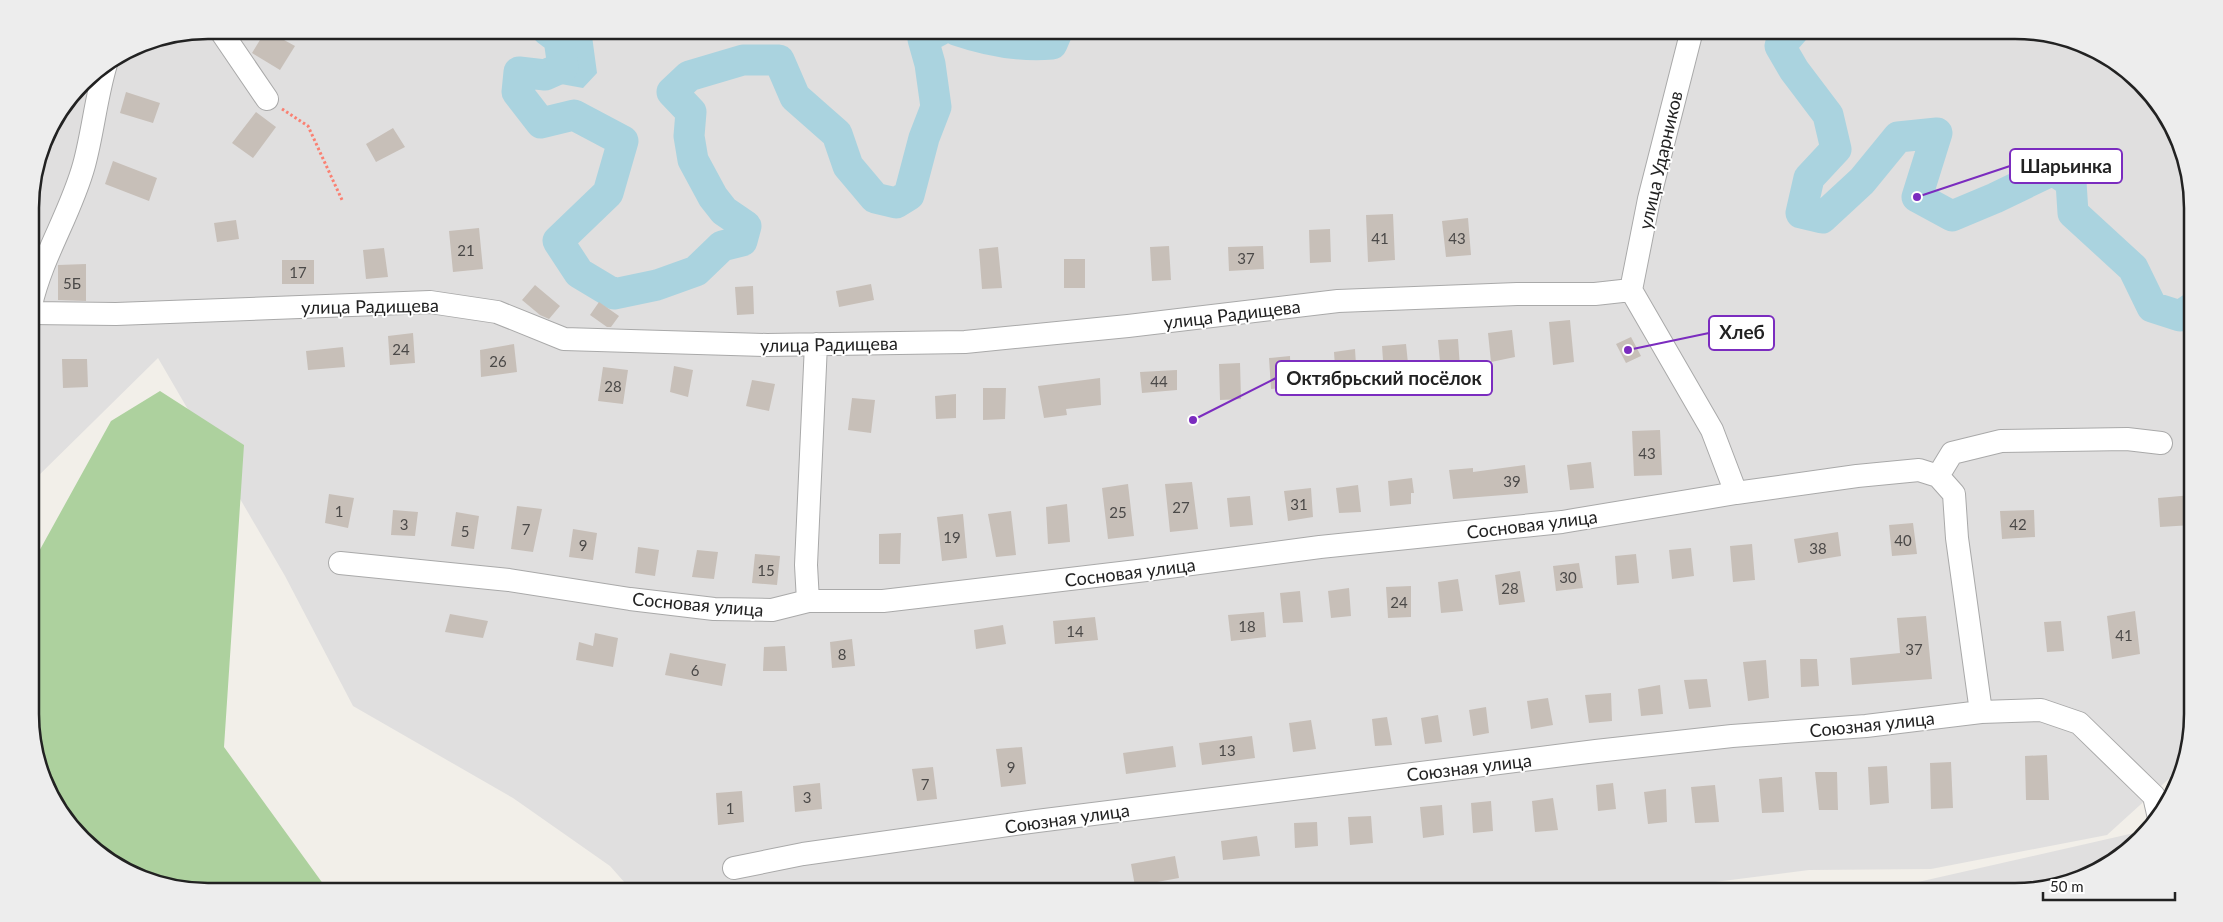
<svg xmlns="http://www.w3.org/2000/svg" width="2223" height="922" font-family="Lato,sans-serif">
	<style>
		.residential { fill: #e0dfdf }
		.forest { fill: #add19e }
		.water { fill: #aad3df }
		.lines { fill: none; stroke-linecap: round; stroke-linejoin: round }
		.river { stroke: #aad3df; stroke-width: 31 }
		.building { fill: #c7bfb8 }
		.minor-casing { stroke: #a9a9a9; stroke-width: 24 }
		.path { stroke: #fa8072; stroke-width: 3; stroke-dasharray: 2.5 2.5; stroke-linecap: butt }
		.minor { stroke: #fff; stroke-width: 22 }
		.labels { text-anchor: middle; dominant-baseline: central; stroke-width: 4; stroke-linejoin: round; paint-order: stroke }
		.number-label { font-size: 15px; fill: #4b4948 }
		.street-label { font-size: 18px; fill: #222; stroke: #fff }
		.rim { fill: none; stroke: #222; stroke-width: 2.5 }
		.leader { fill: none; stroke: #7b2cbf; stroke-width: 2 }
		.callout-dot { fill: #7b2cbf; stroke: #fff; stroke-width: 2 }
		.callout { fill: #fff; stroke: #7b2cbf; stroke-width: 2 }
		.callout-label { font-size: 19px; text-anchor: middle; font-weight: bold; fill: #222 }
	</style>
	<rect width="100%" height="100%" fill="#f2efe9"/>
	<path class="residential" d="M208,30h1807l68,13 73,57 36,85 1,530 -10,51 -76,69 -176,34 -122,1 -110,14 -23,8h-1043l-23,-26 -97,-68 -160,-92 -68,-130 -127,-218 -127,125 -1,-287 18,-67 42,-55 50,-31z
		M2134,833l6,5 -26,24 -87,30h-153z"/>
	<path class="forest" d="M160,391l84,54 -20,302 105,145h-121l-68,-13 -73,-56 -35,-85 -1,-181 6,-2 74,-134z"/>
	<path class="water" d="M578,30h5l9,6 5,37 -14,15 -33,-6 1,-18 12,3 2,-33z"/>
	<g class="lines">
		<path class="river" d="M547,30l12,9 4,28 -18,8 -26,-3 -2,20 24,31 33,-8 49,26 -15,52 -50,48 21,32 35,21 43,-9 39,-14 26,-25 20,-5 4,-15 -22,-15 -11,-14 -20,-37 -4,-24 2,-24 -19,-20 17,-16 54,-16h36l16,37 42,37 11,32 27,32 21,5 13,-8 15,-57 12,-31 -6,-43 -7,-25 17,-9
			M956,30c32,11 62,17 96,14l6,-14
			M1794,30l-14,16 14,24 34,45 8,34 -27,29 -8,35 21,5 40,-37 36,-44 39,-4 -20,64 35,19 43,-18 58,-28 18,12 2,31 60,55 19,39 28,9 12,-8"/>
	</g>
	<path class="building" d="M266,30l29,16 -15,24 -28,-17z
		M126,92l34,11 -7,20 -33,-10z
		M256,112l20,15 -23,31 -21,-15z
		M393,128l12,19 -29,15 -10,-18z
		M113,161l44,17 -8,23 -44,-17z
		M1393,214l2,46 -27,2 -2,-47z
		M1468,218l3,37 -25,2 -4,-36z
		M236,220l3,19 -22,3 -3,-19z
		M479,228l4,41 -30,3 -4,-41z
		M1330,229l1,33 -21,1 -1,-33z
		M1169,246l2,34 -19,1 -2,-34z
		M1263,246l1,23 -35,2 -1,-24z
		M998,247l4,41 -20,1 -3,-40z
		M384,248l4,29 -22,2 -3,-29z
		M1064,259h21v29h-21z
		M282,260h32v24h-32z
		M86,264v37l-28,-1v-35z
		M871,284l3,16 -35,7 -3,-16z
		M535,285l25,21 -11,13 -9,-4 -18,-15z
		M753,286l1,28 -17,1 -2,-28z
		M599,302l20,14 -8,11h-4l-17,-12z
		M1570,320l4,42 -21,3 -4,-43z
		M1512,330l3,27 -24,5 -3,-29z
		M413,333l2,30 -25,2 -2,-29z
		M1631,337l10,19 -15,7 -10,-19z
		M1458,339l3,43 -19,2 -4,-44z
		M514,344l3,28 -36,5 -1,-27z
		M1406,344l3,29 -25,1 -2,-28z
		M343,347l2,20 -37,3 -2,-19z
		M1355,349l2,32 -21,2 -2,-31z
		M1290,356l1,31 -20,2 -2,-31z
		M62,359h25l1,28 -25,1z
		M1240,363l1,36 -21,1 -1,-36z
		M674,366l19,4 -5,27 -18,-5z
		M603,367l25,3 -5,34 -25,-3z
		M1177,370v20l-35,3 -2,-21z
		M1100,378l1,27 -35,4 1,6 -23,3 -6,-32z
		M752,380l23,4 -6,27 -23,-5z
		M983,388h23l-1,31 -22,1z
		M956,394v24l-20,1 -1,-23z
		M852,398l23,2 -4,33 -23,-3z
		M1660,430l2,45 -28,1 -2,-45z
		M1591,462l3,26 -24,2 -3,-25z
		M1525,465l3,28 -75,6 -4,-29 24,-2v4z
		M1412,478l2,15h-3v11l-21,2 -2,-25z
		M1192,482l6,47 -28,3 -5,-48z
		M1128,484l6,52 -26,3 -6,-51z
		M1358,485l3,27 -22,1 -3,-25z
		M1311,488l2,29 -25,4 -4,-30z
		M329,494l25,4 -6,30 -23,-5z
		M2192,495v30l-32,2 -2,-29z
		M1250,496l3,29 -23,2 -3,-29z
		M1067,504l3,38 -22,2 -2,-37z
		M517,506l25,3 -9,43 -22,-3z
		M393,510l25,2 -3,24 -24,-1z
		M2034,510l1,27 -33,2 -2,-28z
		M1011,511l5,44 -20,2 -8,-43z
		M456,512l23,4 -5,33 -23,-3z
		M963,514l4,44 -25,3 -5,-44z
		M1913,523l4,31 -25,2 -3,-31z
		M573,529l24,4 -4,27 -24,-3z
		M1838,532l3,24 -43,7 -4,-24z
		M901,533l-1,31h-21v-30z
		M1752,544l3,36 -22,2 -3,-36z
		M638,547l21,3 -4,26 -20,-3z
		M1691,548l3,28 -22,3 -3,-29z
		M697,550l21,2 -4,27 -22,-2z
		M755,554l25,2 -3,29 -25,-2z
		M1636,554l3,29 -22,2 -2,-29z
		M1579,563l4,25 -27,3 -3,-25z
		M1520,571l5,31 -26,3 -4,-30z
		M1458,579l5,32 -22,2 -3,-31z
		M1411,586v31l-23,1 -2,-31z
		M1349,588l2,28 -20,2 -3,-27z
		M1300,591l3,31 -20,1 -3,-30z
		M2135,611l5,43 -28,5 -5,-43z
		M1264,612l2,25 -35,4 -3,-26z
		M450,614l38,7 -5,17 -38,-6z
		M1926,616l6,63 -80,6 -2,-27 50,-5 -3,-35z
		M1095,617l3,23 -43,4 -2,-23z
		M2061,621l3,30 -17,1 -3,-30z
		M1003,625l3,19 -30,5 -2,-19z
		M595,633l23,5 -5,29 -37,-7 3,-18 14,4z
		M852,639l3,27 -23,2 -2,-26z
		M785,646l2,25h-24l1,-24z
		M670,653l56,11 -4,22 -57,-11z
		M1800,659h17l2,27 -18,1z
		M1766,660l3,38 -21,3 -5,-39z
		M1707,679l4,28 -22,2 -5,-29z
		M1660,685l3,29 -22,2 -3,-27z
		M1611,693l1,28 -23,2 -4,-28z
		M1548,698l5,27 -22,4 -4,-28z
		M1486,707l3,26 -16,3 -4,-26z
		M1438,715l4,27 -17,2 -4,-26z
		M1387,717l5,28 -17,1 -3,-27z
		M1311,720l5,29 -23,3 -4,-29z
		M1252,736l3,22 -53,7 -3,-22z
		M1173,746l3,21 -50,7 -3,-21z
		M1022,747l4,37 -25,3 -5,-38z
		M2047,755l2,45h-23l-1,-44z
		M1951,762l2,46 -22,1 -1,-46z
		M1887,766l2,37 -19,2 -2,-38z
		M933,767l4,32 -20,2 -5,-32z
		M1815,772h22l1,38h-19z
		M1782,777l2,35 -22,1 -3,-34z
		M820,783l2,26 -27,3 -2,-26z
		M1613,783l3,26 -18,2 -2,-26z
		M1715,785l4,37 -24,1 -4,-36z
		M1666,789l1,33 -19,2 -4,-32z
		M742,791l2,31 -26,3 -2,-32z
		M1553,798l5,32 -23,2 -3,-31z
		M1491,801l2,30 -20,2 -2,-30z
		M1442,805l2,30 -21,3 -3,-31z
		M1371,816l2,27 -23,2 -2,-28z
		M1317,822l1,24 -23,2 -1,-25z
		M1257,836l3,20 -37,4 -2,-19z
		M1175,856l4,22 -44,8 -4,-22z"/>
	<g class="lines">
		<defs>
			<path id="minor" d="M220,30l47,69
				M1631,290l18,-91 43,-169
				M1631,290l81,140 24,63
				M31,305c11,-49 40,-92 53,-140 9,-33 12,-68 22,-101
				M31,313l85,1 314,-12 67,10 67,27 203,6 198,-3 163,-16 210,-25 179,-7h78l36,-4
				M1938,476l14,-23 49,-12 126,-2 34,4
				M340,563l169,17 121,19 84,10 58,1 36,-9h75l263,-31 174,-23 242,-25 174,-29 121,-17 62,-6 19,6 16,18 3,44 24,174
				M808,601l-2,-36 10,-221
				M734,868l69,-14 234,-33 559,-70 136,-15 134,-10 115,-14 60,-2 38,13 75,73 5,22"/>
		</defs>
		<use href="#minor" class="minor-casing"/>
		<path class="path" d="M282,109l26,17 34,74"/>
		<use href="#minor" class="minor"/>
	</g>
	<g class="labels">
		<g class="number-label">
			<text x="1380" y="238">41</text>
			<text x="1457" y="238">43</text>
			<text x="466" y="250">21</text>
			<text x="1246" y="258">37</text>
			<text x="298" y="272">17</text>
			<text x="72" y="283">5Б</text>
			<text x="401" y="349">24</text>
			<text x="498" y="361">26</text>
			<text x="1159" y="381">44</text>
			<text x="613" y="386">28</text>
			<text x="1647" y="453">43</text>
			<text x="1512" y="481">39</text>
			<text x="1299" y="504">31</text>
			<text x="1181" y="507">27</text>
			<text x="339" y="511">1</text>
			<text x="1118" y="512">25</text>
			<text x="404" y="524">3</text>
			<text x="2018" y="524">42</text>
			<text x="526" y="529">7</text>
			<text x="465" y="531">5</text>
			<text x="952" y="537">19</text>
			<text x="1903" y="540">40</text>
			<text x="583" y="545">9</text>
			<text x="1818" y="548">38</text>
			<text x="766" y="570">15</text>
			<text x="1568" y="577">30</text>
			<text x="1510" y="588">28</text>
			<text x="1399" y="602">24</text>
			<text x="1247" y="626">18</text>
			<text x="1075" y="631">14</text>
			<text x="2124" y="635">41</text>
			<text x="1914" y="649">37</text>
			<text x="842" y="654">8</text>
			<text x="695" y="670">6</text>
			<text x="1227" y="750">13</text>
			<text x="1011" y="767">9</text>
			<text x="925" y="784">7</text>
			<text x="807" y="797">3</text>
			<text x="730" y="808">1</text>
		</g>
		<g class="street-label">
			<text transform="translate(1660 160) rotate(-77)">улица Ударников</text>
			<text transform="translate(370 306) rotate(-1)">улица Радищева</text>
			<text transform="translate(1232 314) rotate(-7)">улица Радищева</text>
			<text transform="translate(829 344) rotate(-1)">улица Радищева</text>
			<text transform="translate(1532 524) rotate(-7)">Сосновая улица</text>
			<text transform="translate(1130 572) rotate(-7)">Сосновая улица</text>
			<text transform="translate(698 604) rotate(5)">Сосновая улица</text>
			<text transform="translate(1872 724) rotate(-6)">Союзная улица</text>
			<text transform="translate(1469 767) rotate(-7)">Союзная улица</text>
			<text transform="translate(1067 818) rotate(-8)">Союзная улица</text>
		</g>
	</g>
	<path d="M0 0H2223V922H0ZM208 39H2015A169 169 0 0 1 2184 208V714A169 169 0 0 1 2015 883H208A169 169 0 0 1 39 714V208A169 169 0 0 1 208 39Z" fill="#ededed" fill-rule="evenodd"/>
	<path class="rim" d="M208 39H2015A169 169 0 0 1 2184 208V714A169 169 0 0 1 2015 883H208A169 169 0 0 1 39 714V208A169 169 0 0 1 208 39Z"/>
	<path class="leader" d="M1917 197L2010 166M1628 350L1709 333M1193 420L1276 378"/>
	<g class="callout-dot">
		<circle cx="1917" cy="197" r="5"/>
		<circle cx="1628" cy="350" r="5"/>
		<circle cx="1193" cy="420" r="5"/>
	</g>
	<g class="callout">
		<rect x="2010" y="149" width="112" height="34" rx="5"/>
		<rect x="1709" y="316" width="65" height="34" rx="5"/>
		<rect x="1276" y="361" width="216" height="34" rx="5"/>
	</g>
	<g class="callout-label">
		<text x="2066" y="173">Шарьинка</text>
		<text x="1742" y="339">Хлеб</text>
		<text x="1384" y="385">Октябрьский посёлок</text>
	</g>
	<path d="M2043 892v8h132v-8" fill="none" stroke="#222222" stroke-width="2.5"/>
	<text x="2050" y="892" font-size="15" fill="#222222" stroke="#ffffff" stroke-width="4" paint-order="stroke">50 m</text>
</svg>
